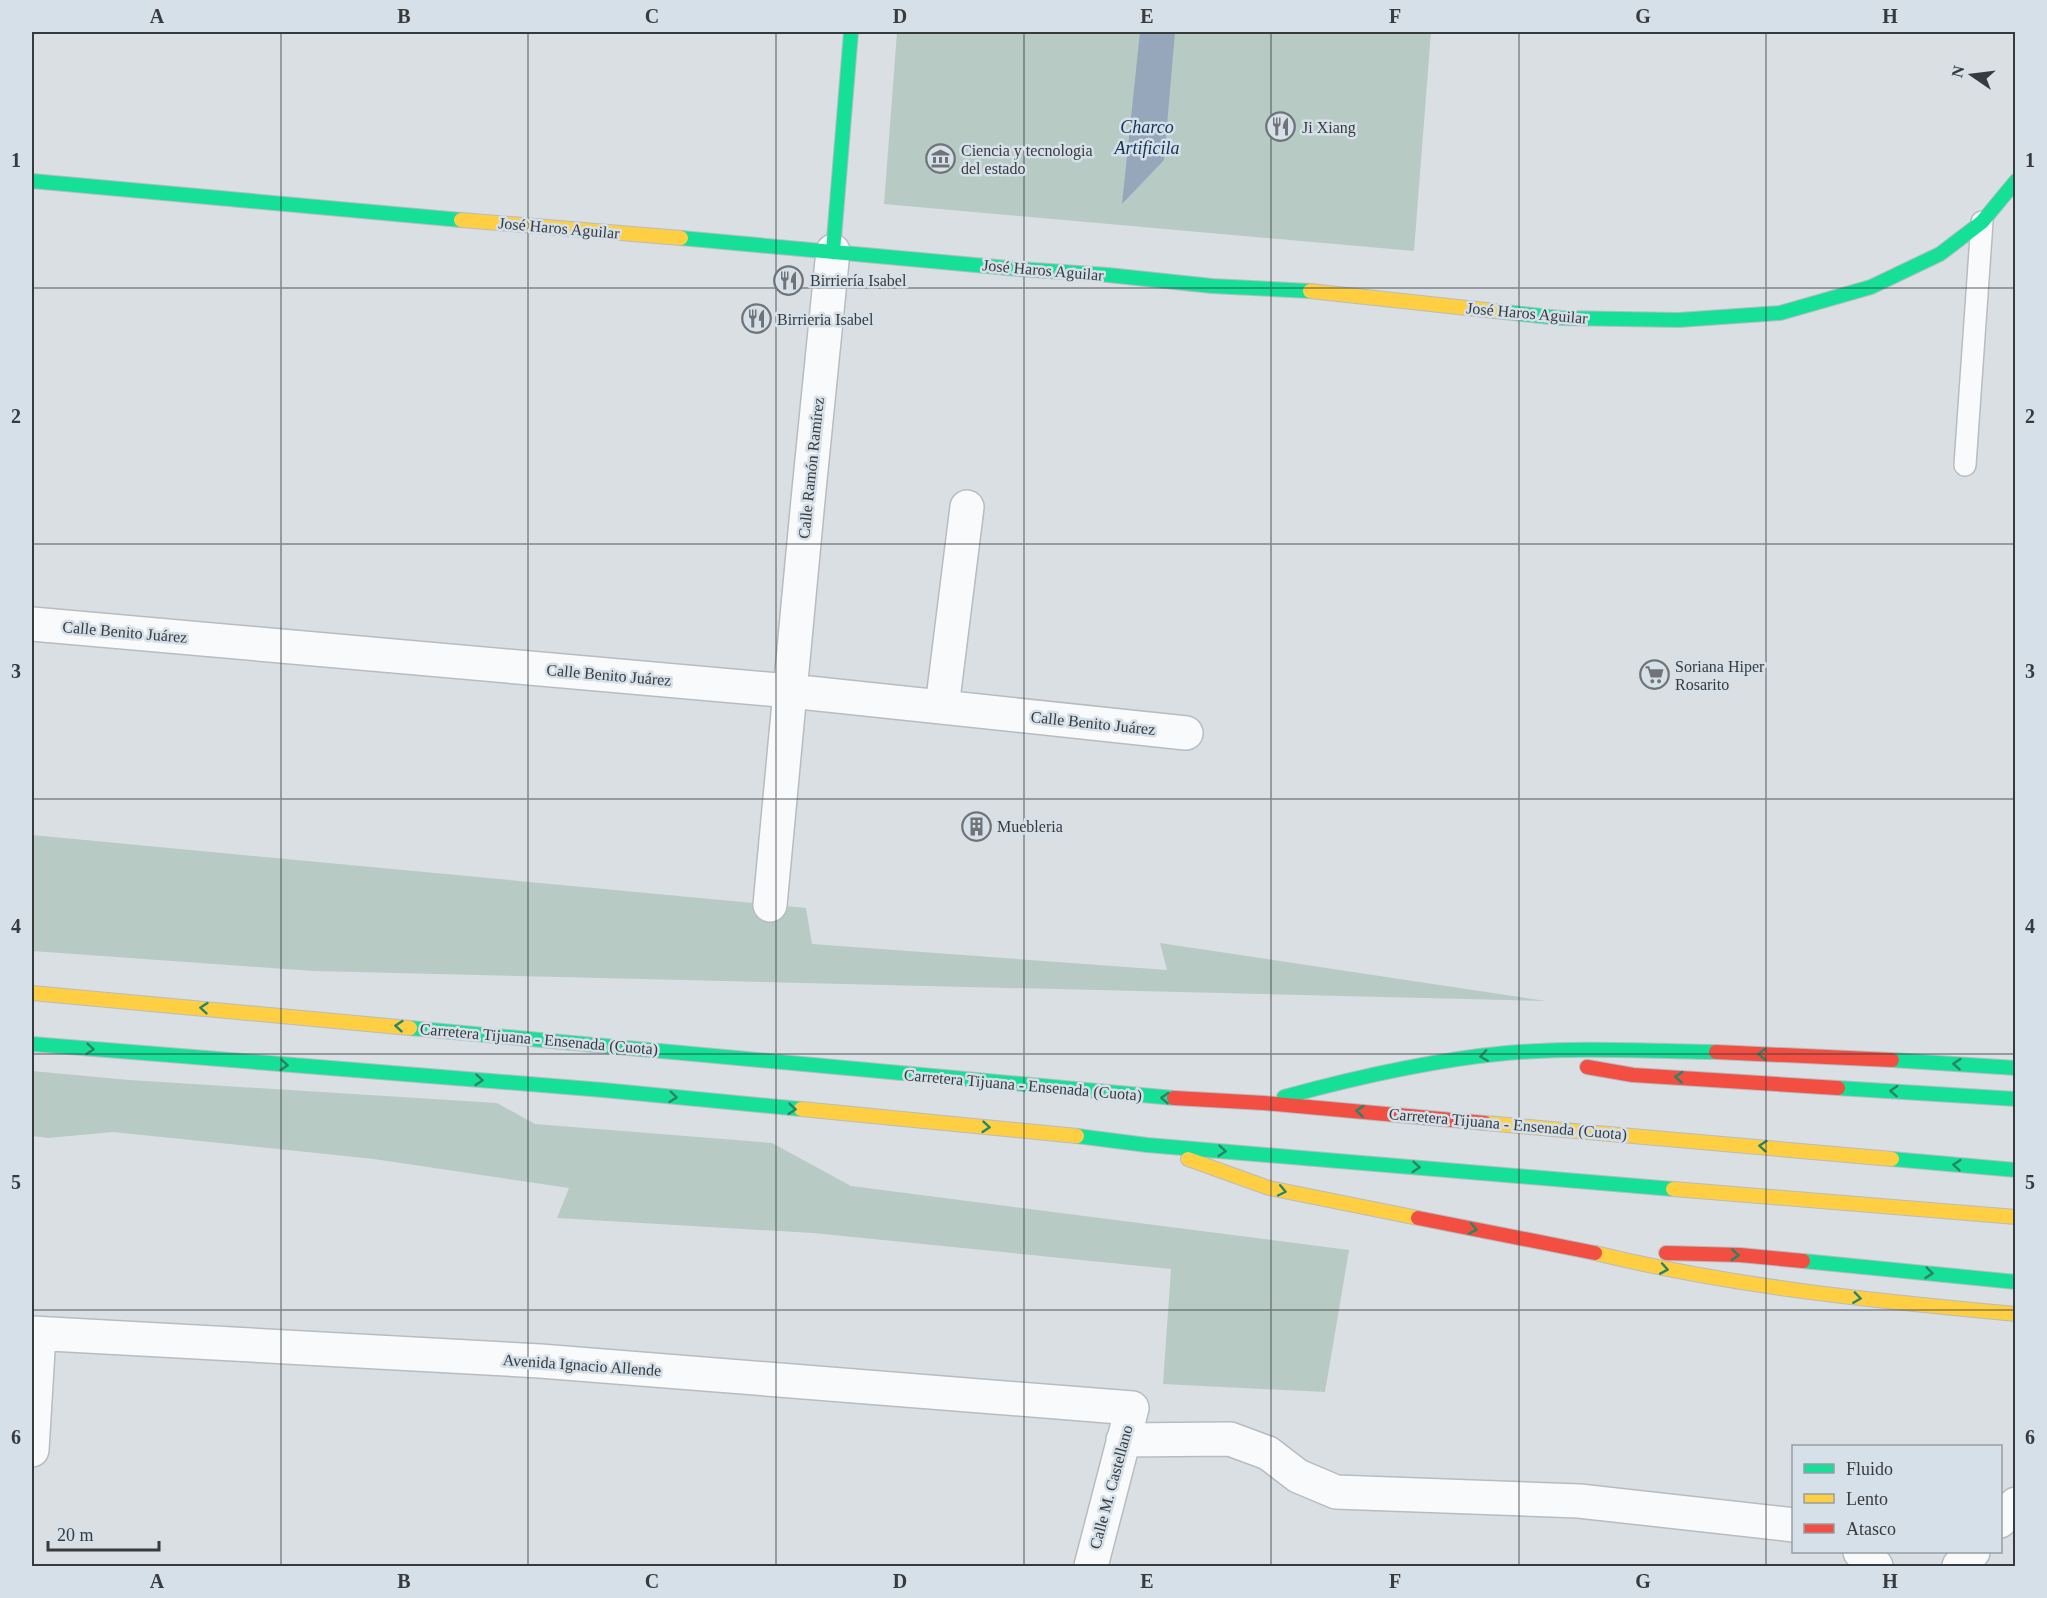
<svg xmlns="http://www.w3.org/2000/svg" width="2047" height="1598" font-family="'Times New Roman',serif">
	<style>
		.green { fill: #b8cac4 }
		.water { fill: #96a6bb }
		.lines { fill: none; stroke-linecap: round; stroke-linejoin: round }
		.lane-casing { stroke: #b8bcbf; stroke-width: 24 }
		.street-casing { stroke: #b8bcbf; stroke-width: 36 }
		.fast-casing { stroke: #b8bcbf; stroke-width: 16 }
		.slow-casing { stroke: #b8bcbf; stroke-width: 16 }
		.jam-casing { stroke: #b8bcbf; stroke-width: 16 }
		.lane { stroke: #f9fafb; stroke-width: 21 }
		.street { stroke: #f9fafb; stroke-width: 33 }
		.fast { stroke: #16e098; stroke-width: 14 }
		.slow { stroke: #ffcf43; stroke-width: 14 }
		.jam { stroke: #f24e42; stroke-width: 14 }
		.oneway { stroke: #288566 }
		.grid { fill: none; stroke: #373b3e; stroke-width: 1.5; stroke-opacity: 0.55 }
		.labels { text-anchor: middle; dominant-baseline: central; stroke-width: 5; stroke-linejoin: round; paint-order: stroke }
		.poi-label { font-size: 16px; fill: #373b3e; stroke: #d6e0e8; text-anchor: start }
		.street-label { font-size: 16px; fill: #373b3e; stroke: #d6e0e8 }
		.water-label { font-size: 18px; font-style: italic; fill: #133259; stroke: #d6e0e8 }
		.neatline { fill: none; stroke: #373b3e; stroke-width: 2 }
		.grid-label { font-size: 20px; text-anchor: middle; font-weight: bold; fill: #373b3e }
	</style>
	<rect width="100%" height="100%" fill="#dadfe4"/>
	<path class="green" d="M897,32h534l-17,219 -530,-47z
		M32,835l774,73 6,36 355,26 -7,-27 386,58 -1232,-30 -282,-20z
		M32,1071l97,9 368,23 38,21 237,19 79,43 498,64 -24,142 -162,-8 8,-115 -358,-36 -256,-15 12,-30 -195,-29 -261,-27 -65,6 -16,-2z"/>
	<path class="water" d="M1140,32h35l-11,128 -42,44z"/>
	<g class="lines">
		<defs>
			<path id="lane" d="M1965,465l17,-243"/>
			<path id="street" d="M32,624l758,67 396,42
				M942,707l25,-200
				M770,905l38,-405 25,-249
				M32,1333l508,28 592,47 -41,158
				M1123,1440l107,-1 38,14 30,23 38,16 243,9 215,24
				M32,1450l7,-116
				M2000,1521l16,-17
				M1860,1552l16,14
				M1959,1566l14,-14"/>
			<path id="fast" d="M32,181l429,39
				M681,238l338,31 89,6 104,11 98,5
				M833,251l18,-219
				M1495,311l65,7 119,2 101,-7 91,-26 69,-33 42,-32 34,-41
				M410,1028l764,70
				M32,1044l571,46 198,19
				M1892,1060l124,8
				M1838,1088l178,11
				M1284,1097c73,-20 147,-37 223,-44 69,-6 140,-2 209,-1
				M1077,1136l70,9 526,44
				M1892,1159l124,11
				M1803,1261l213,21"/>
			<path id="slow" d="M461,220l220,18
				M1310,291l185,20
				M32,993l378,35
				M801,1109l276,27
				M1485,1123l407,36
				M1188,1159l81,29 149,30
				M1673,1189l343,28
				M1595,1253c139,34 280,48 421,61"/>
			<path id="jam" d="M1716,1052l176,8
				M1587,1067l46,8 205,13
				M1174,1098l90,5 221,20
				M1418,1218l177,35
				M1666,1253l74,2 63,6"/>
		</defs>
		<use href="#lane" class="lane-casing"/>
		<use href="#street" class="street-casing"/>
		<use href="#fast" class="fast-casing"/>
		<use href="#slow" class="slow-casing"/>
		<use href="#jam" class="jam-casing"/>
		<use href="#lane" class="lane"/>
		<use href="#street" class="street"/>
		<use href="#fast" class="fast"/>
		<use href="#slow" class="slow"/>
		<use href="#jam" class="jam"/>
	</g>
	<defs><path id="oneway-chevron" d="M-2-3.5L2.5 0L-2 3.5" fill="none" stroke-width="1.6" stroke-linecap="round" stroke-linejoin="round" transform="scale(1.5)"/></defs>
	<g class="oneway">
		<use href="#oneway-chevron" transform="translate(204 1008) rotate(-175)"/>
		<use href="#oneway-chevron" transform="translate(399 1026) rotate(-175)"/>
		<use href="#oneway-chevron" transform="translate(90 1049) rotate(5)"/>
		<use href="#oneway-chevron" transform="translate(1762 1054) rotate(-178)"/>
		<use href="#oneway-chevron" transform="translate(1484 1056) rotate(172)"/>
		<use href="#oneway-chevron" transform="translate(1957 1064) rotate(-176)"/>
		<use href="#oneway-chevron" transform="translate(284 1065) rotate(5)"/>
		<use href="#oneway-chevron" transform="translate(1679 1077) rotate(-176)"/>
		<use href="#oneway-chevron" transform="translate(479 1080) rotate(5)"/>
		<use href="#oneway-chevron" transform="translate(1894 1091) rotate(-176)"/>
		<use href="#oneway-chevron" transform="translate(673 1097) rotate(6)"/>
		<use href="#oneway-chevron" transform="translate(1165 1098) rotate(-177)"/>
		<use href="#oneway-chevron" transform="translate(792 1109) rotate(5)"/>
		<use href="#oneway-chevron" transform="translate(1360 1111) rotate(-175)"/>
		<use href="#oneway-chevron" transform="translate(986 1127) rotate(5)"/>
		<use href="#oneway-chevron" transform="translate(1763 1146) rotate(-175)"/>
		<use href="#oneway-chevron" transform="translate(1222 1151) rotate(5)"/>
		<use href="#oneway-chevron" transform="translate(1957 1165) rotate(-175)"/>
		<use href="#oneway-chevron" transform="translate(1416 1167) rotate(5)"/>
		<use href="#oneway-chevron" transform="translate(1282 1191) rotate(12)"/>
		<use href="#oneway-chevron" transform="translate(1473 1229) rotate(11)"/>
		<use href="#oneway-chevron" transform="translate(1735 1255) rotate(3)"/>
		<use href="#oneway-chevron" transform="translate(1664 1269) rotate(10)"/>
		<use href="#oneway-chevron" transform="translate(1929 1273) rotate(6)"/>
		<use href="#oneway-chevron" transform="translate(1857 1298) rotate(8)"/>
	</g>
	<path class="grid" d="M281,32v1534M528,32v1534M776,32v1534M1024,32v1534M1271,32v1534M1519,32v1534M1766,32v1534M32,288h1984M32,544h1984M32,799h1984M32,1054h1984M32,1310h1984"/>
	<defs>
		<symbol id="restaurant-ring" viewBox="-11 -11 22 22"><circle r="9.5" fill="#d6e0e8" stroke="#707478" stroke-width="1.5"/><path d="M-5-6h1v4h1v-4h1v4h1v-4h1v5L-1.5 .5V6h-2V.5L-5-1ZM5-6V6H3V1.5H1.5Q1.5-4 5-6Z" fill="#707478"/></symbol>
		<symbol id="museum-ring" viewBox="-11 -11 22 22"><circle r="9.5" fill="#d6e0e8" stroke="#707478" stroke-width="1.5"/><path d="M0-6L6-3V-2H-6V-3ZM-5-1h2V3h-2ZM-1-1h2V3h-2ZM3-1h2V3H3ZM-6 4H6V6H-6Z" fill="#707478"/></symbol>
		<symbol id="supermarket-ring" viewBox="-11 -11 22 22"><circle r="9.5" fill="#d6e0e8" stroke="#707478" stroke-width="1.5"/><path d="M-6-5.5h2.5l.6 2H6L4.5 2H-2.5L-4.4-4H-6ZM-1.5 3.2a1.3 1.3 0 1 0 .1 0ZM3 3.2a1.3 1.3 0 1 0 .1 0Z" fill="#707478"/></symbol>
		<symbol id="building-ring" viewBox="-11 -11 22 22"><circle r="9.5" fill="#d6e0e8" stroke="#707478" stroke-width="1.5"/><path d="M-4-6H4V6H1V3H-1V6H-4ZM-2.5-4.3h1.7v1.8h-1.7ZM.8-4.3h1.7v1.8H.8ZM-2.5-1h1.7V.8h-1.7ZM.8-1h1.7V.8H.8Z" fill="#707478"/></symbol>
	</defs>
	<g fill-rule="evenodd">
		<use href="#restaurant-ring" x="1264" y="110" width="33" height="33"/>
		<use href="#museum-ring" x="924" y="142" width="33" height="33"/>
		<use href="#restaurant-ring" x="772" y="264" width="33" height="33"/>
		<use href="#restaurant-ring" x="740" y="302" width="33" height="33"/>
		<use href="#supermarket-ring" x="1638" y="658" width="33" height="33"/>
		<use href="#building-ring" x="960" y="810" width="33" height="33"/>
	</g>
	<g class="labels">
		<g class="poi-label">
			<text x="1302" y="127">Ji Xiang</text>
			<text x="961" y="150">Ciencia y tecnologia<tspan x="961" dy="18">del estado</tspan></text>
			<text x="810" y="280">Birriería Isabel</text>
			<text x="777" y="319">Birrieria Isabel</text>
			<text x="1675" y="666">Soriana Hiper<tspan x="1675" dy="18">Rosarito</tspan></text>
			<text x="997" y="826">Muebleria</text>
		</g>
		<g class="street-label">
			<text transform="translate(559 228) rotate(5)">José Haros Aguilar</text>
			<text transform="translate(1043 270) rotate(5)">José Haros Aguilar</text>
			<text transform="translate(1527 313) rotate(5)">José Haros Aguilar</text>
			<text transform="translate(811 468) rotate(-84)">Calle Ramón Ramírez</text>
			<text transform="translate(125 632) rotate(5)">Calle Benito Juárez</text>
			<text transform="translate(609 675) rotate(5)">Calle Benito Juárez</text>
			<text transform="translate(1093 723) rotate(6)">Calle Benito Juárez</text>
			<text transform="translate(539 1039) rotate(5)">Carretera Tijuana - Ensenada (Cuota)</text>
			<text transform="translate(1023 1085) rotate(5)">Carretera Tijuana - Ensenada (Cuota)</text>
			<text transform="translate(1508 1124) rotate(5)">Carretera Tijuana - Ensenada (Cuota)</text>
			<text transform="translate(582 1365) rotate(4)">Avenida Ignacio Allende</text>
			<text transform="translate(1111 1487) rotate(-75)">Calle M. Castellano</text>
		</g>
		<g class="water-label">
			<text x="1147" y="127">Charco<tspan x="1147" dy="21">Artificila</tspan></text>
		</g>
	</g>
	<rect width="2047" height="1598" fill="none" stroke="#d6e0e8" stroke-width="66"/>
	<rect x="1792" y="1445" width="210" height="108" fill="#d6e0e8" stroke="#969ea4" stroke-width="1.5"/>
	<rect x="1804" y="1464" width="30" height="9" fill="#16e098" stroke="#969ea4" stroke-width="1.5"/>
	<text x="1846" y="1475" font-size="18" fill="#373b3e">Fluido</text>
	<rect x="1804" y="1494" width="30" height="9" fill="#ffcf43" stroke="#969ea4" stroke-width="1.5"/>
	<text x="1846" y="1505" font-size="18" fill="#373b3e">Lento</text>
	<rect x="1804" y="1524" width="30" height="9" fill="#f24e42" stroke="#969ea4" stroke-width="1.5"/>
	<text x="1846" y="1535" font-size="18" fill="#373b3e">Atasco</text>
	<g transform="translate(1972 75) rotate(284)" stroke="#d6e0e8" stroke-width="4.5" paint-order="stroke">
	<path d="M0-4.5L10 22L0 15L-10 22Z" fill="#373b3e"/>
	<text y="-9" font-size="16" font-weight="bold" text-anchor="middle" fill="#373b3e">N</text>
	</g>
	<path d="M48 1541v9h111v-9" fill="none" stroke="#373b3e" stroke-width="3"/>
	<text x="57" y="1541" font-size="18" fill="#373b3e" stroke="#d6e0e8" stroke-width="4.5" paint-order="stroke">20 m</text>
	<rect x="33" y="33" width="1981" height="1532" class="neatline"/>
	<g class="grid-label">
		<text x="157" y="23">A</text>
		<text x="404" y="23">B</text>
		<text x="652" y="23">C</text>
		<text x="900" y="23">D</text>
		<text x="1147" y="23">E</text>
		<text x="1395" y="23">F</text>
		<text x="1643" y="23">G</text>
		<text x="1890" y="23">H</text>
		<text x="16" y="167">1</text>
		<text x="2030" y="167">1</text>
		<text x="16" y="423">2</text>
		<text x="2030" y="423">2</text>
		<text x="16" y="678">3</text>
		<text x="2030" y="678">3</text>
		<text x="16" y="933">4</text>
		<text x="2030" y="933">4</text>
		<text x="16" y="1189">5</text>
		<text x="2030" y="1189">5</text>
		<text x="16" y="1444">6</text>
		<text x="2030" y="1444">6</text>
		<text x="157" y="1588">A</text>
		<text x="404" y="1588">B</text>
		<text x="652" y="1588">C</text>
		<text x="900" y="1588">D</text>
		<text x="1147" y="1588">E</text>
		<text x="1395" y="1588">F</text>
		<text x="1643" y="1588">G</text>
		<text x="1890" y="1588">H</text>
	</g>
</svg>
